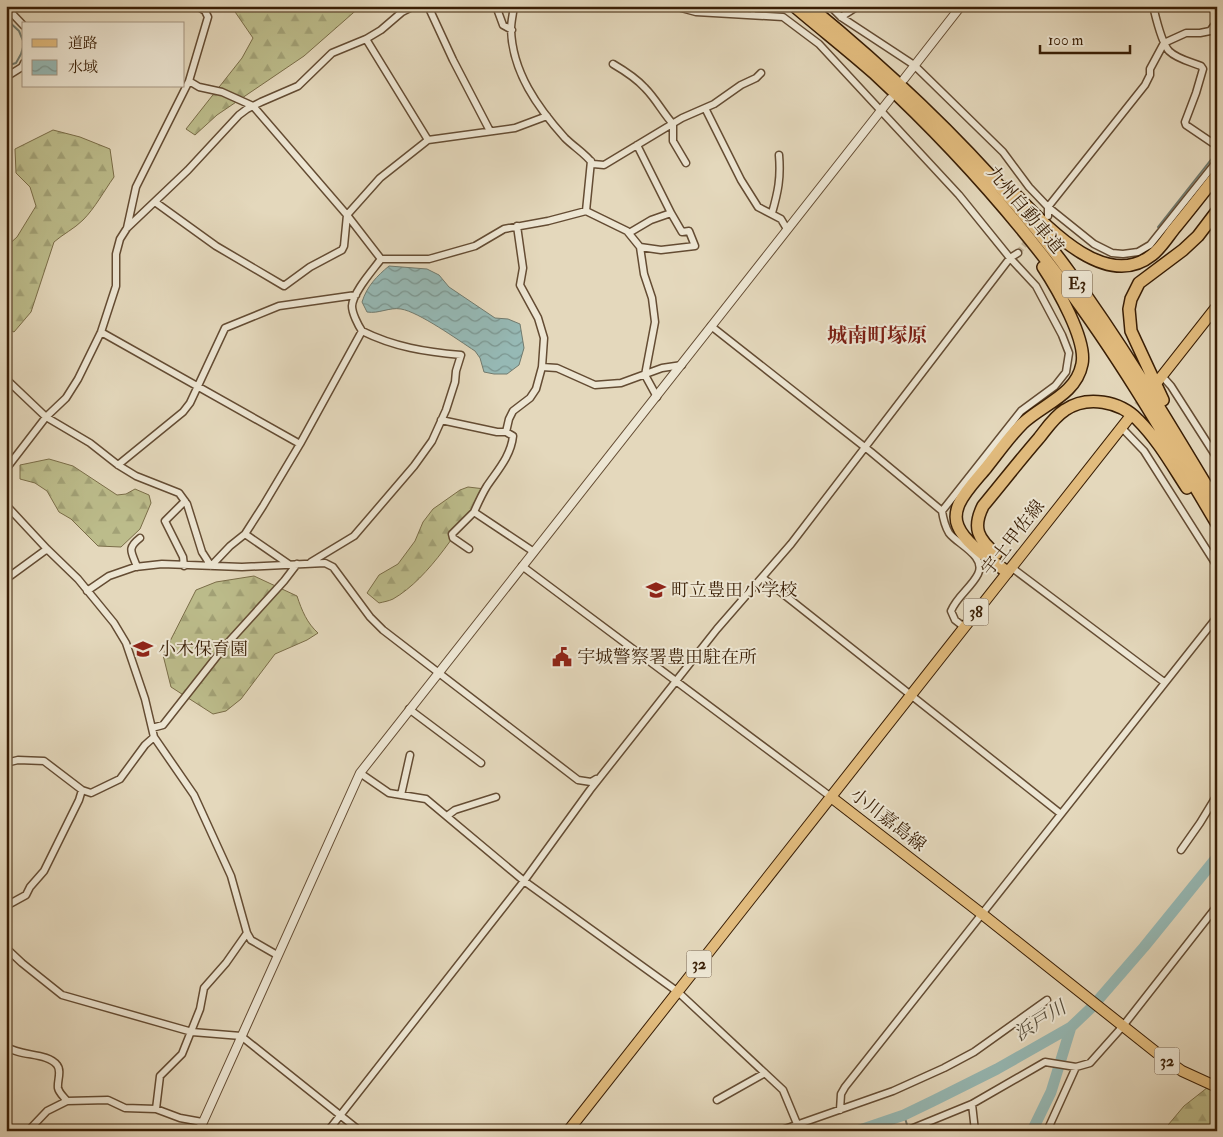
<svg xmlns="http://www.w3.org/2000/svg" width="1223" height="1137" font-family="'IM FELL Double Pica','Noto Serif JP',serif">
	<style>
		.forest { fill: url(#forest-firs); stroke: #7a6d48 }
		.water { fill: url(#water-waves); stroke: #717b6f }
		.lines { fill: none; stroke-linecap: round; stroke-linejoin: round }
		.stream { stroke: #717b6f; stroke-width: 2 }
		.river { stroke: #96b9b5; stroke-width: 11 }
		.minor-tunnel { stroke: #c2b397; stroke-width: 6; stroke-dasharray: 6 3; stroke-linecap: butt }
		.primary-tunnel { stroke: #c2b397; stroke-width: 10; stroke-dasharray: 10 5; stroke-linecap: butt }
		.minor-casing { stroke: #644c33; stroke-width: 9 }
		.tertiary-casing { stroke: #644c33; stroke-width: 10 }
		.primary-casing { stroke: #391e05; stroke-width: 12 }
		.motorway-casing { stroke: #391e05; stroke-width: 14 }
		.minor { stroke: #ede6d3; stroke-width: 6 }
		.tertiary { stroke: #ede6d3; stroke-width: 8 }
		.primary { stroke: #e2bc7e; stroke-width: 10 }
		.motorway { stroke: #e2bc7e; stroke-width: 11 }
		.labels { text-anchor: middle; dominant-baseline: central; stroke-width: 4; stroke-linejoin: round; paint-order: stroke }
		.shield { fill: #ede6d3; stroke: #6f5a43; stroke-width: 1 }
		.shield-label { font-size: 16px; font-weight: bold; fill: #391e05 }
		.street-label { font-size: 18px; fill: #391e05; stroke: #ede6d3 }
		.poi-label { font-size: 18px; fill: #391e05; stroke: #ede6d3; text-anchor: start }
		.water-label { font-size: 19px; font-style: italic; fill: #554c3a; stroke: #ede6d3 }
		.quarter-label { font-size: 20px; font-weight: bold; fill: #7a1f14; stroke: #ede6d3 }
	</style>
	<defs>
		<pattern id="forest-firs" width="22" height="20" patternUnits="userSpaceOnUse" patternTransform="scale(1.25)"><rect width="22" height="20" fill="#bcbc8b"/><path d="M5 1l3.5 6h-7zM16 11l3.5 6h-7z" fill="#a2a176"/></pattern>
		<pattern id="water-waves" width="16" height="10" patternUnits="userSpaceOnUse" patternTransform="scale(1.25)"><rect width="16" height="10" fill="#96b9b5"/><path d="M0 5q4-4 8 0t8 0" fill="none" stroke="#7b9691"/></pattern>
	</defs>
	<rect width="100%" height="100%" fill="#e4d8bc"/>
	<filter id="stains"><feTurbulence type="fractalNoise" baseFrequency=".004" numOctaves="4"/><feColorMatrix values="0 0 0 0 .2 0 0 0 0 .09 0 0 0 0 .02 0 0 0 .5 -.17"/></filter>
	<radialGradient id="worn" r=".72"><stop offset=".6" stop-color="#630" stop-opacity="0"/><stop offset="1" stop-color="#630" stop-opacity=".3"/></radialGradient>
	<path class="forest" d="M231,6h130l-57,50 -87,59 -22,20 -9,-6 56,-71 11,-20z
		M53,130l27,7 30,12 4,28c-10,14 -19,31 -31,43 -9,9 -20,14 -29,22l-23,70 -17,20 -8,-4v-81l11,-10 19,-31 -6,-19 -14,-14 -1,-24z
		M49,459l24,7 44,29 9,-1 9,-5 14,6 2,8 -11,26 -19,18 -23,-1 -27,-27 -12,-7 -12,-21 -12,-8 -15,-4v-14z
		M468,487l17,2c-24,36 -55,89 -92,110 -4,2 -10,3 -14,4l-12,-10 12,-18 19,-11 17,-23 8,-19 10,-13 27,-19z
		M254,576l43,20c5,15 10,27 21,37l-11,7 -32,14 -34,45 -15,12 -13,3 -42,-27 -8,-32 33,-65 20,-8z
		M1217,1080v51h-54l21,-25z"/>
	<path class="water" d="M389,266l38,3 12,6 10,12 46,31 13,1 12,5 4,24 -5,17 -12,9h-13l-10,-2 -4,-14 -5,-7c-17,-11 -56,-39 -74,-42 -12,-2 -22,5 -34,3l-5,-10c5,-16 15,-26 27,-36z"/>
	<g class="lines">
		<path class="stream" d="M6,19l13,12 5,12
			M6,66l10,-3 5,-9 3,-10
			M1158,227l59,-75
			M904,1115l4,13"/>
		<path class="river" d="M857,1131l47,-16 31,-15 62,-31 74,-42 21,-20 52,-60 73,-90
			M1032,1131l19,-39 20,-65"/>
		<path class="minor-tunnel" d="M1018,253l13,-17"/>
		<path class="primary-tunnel" d="M1129,418l18,-23"/>
		<defs>
			<path id="minor" d="M428,6l25,54 37,71
				M496,6l7,19 9,5
				M514,6c-1,8 -3,16 -3,23 1,43 27,79 54,109 9,9 21,16 28,26l11,1 78,-47 32,-14 27,-19 15,-7 5,-5
				M674,6l22,6 87,5 36,27 140,151 51,63 26,28 26,49 7,18 -3,19 -11,14 -34,25 -79,100
				M830,6l11,11 73,48 89,87 26,35 19,20 46,37 18,9 11,1 15,-2 12,-7 67,-84
				M1153,6c3,12 8,36 16,45 8,8 22,11 32,15l2,3 -7,24 -11,29 1,3 31,21
				M6,7l18,19
				M753,10l5,-4
				M841,17l17,-11
				M366,39l62,101
				M613,64c12,7 23,14 32,24 11,11 18,25 28,36v17l13,22
				M6,77l16,-10 2,-4
				M189,81l10,6 23,5 31,14 94,109 34,44h48l46,-13 29,-17 44,-8 38,-10 41,20 13,16 4,27 8,24 3,24 -10,53 12,22
				M705,108l36,72 17,27 23,12 6,10
				M155,202l61,44 68,40 26,-19 32,-17 2,-4 3,-31 33,-37 48,-38 87,-12 32,-12
				M586,211l5,-50
				M772,213c6,-21 9,-35 7,-58
				M1048,216v-9l97,-122 5,-10v-6l14,-26 22,-10h14l10,-2 6,-8 1,-7
				M517,226l6,42 -3,17 18,33 6,20 -2,29
				M127,228l9,-41 53,-106 19,-64 -3,-6 -8,-5
				M629,233l22,-13 20,-7 -34,-68
				M640,247l21,3 34,-4 -6,-15 -7,1 -11,-19
				M711,326l160,126 71,59c1,7 3,15 7,22 8,11 38,23 29,41 -7,14 -21,22 -27,37l4,9 9,7
				M101,332l199,112
				M1162,376l9,10 46,72
				M6,379l40,38 44,26 28,22 18,11 43,17 8,11 15,48 9,14
				M441,420l56,12h9l3,-13 4,-8 17,-13 6,-9 6,-22 15,1 38,17 26,-2 41,-15 20,-3
				M1121,427l23,24 73,115
				M506,432l7,4c-2,20 -16,35 -26,50 -5,8 -9,17 -13,26l60,40
				M118,465l65,-53 7,-9 35,-75 54,-22 77,-11
				M6,469l40,-52 20,-19 12,-19 23,-47 15,-46v-32l4,-15 7,-11 61,-58 51,-55 8,-6 14,-7 37,-16 34,-33 34,-14 15,-9 21,-18 12,-6
				M6,505l41,44 31,30 36,44 12,20 19,56 9,38 40,58 37,81 16,57 4,7 26,15
				M245,534l45,31
				M469,549l-16,-11 -1,-4 22,-22
				M311,562l43,-26 60,-70 18,-25 14,-31 9,-28 1,-11 5,-16c-35,-3 -67,-8 -99,-24 -4,-6 -10,-18 -10,-25 1,-14 21,-36 29,-47
				M184,566l-1,-9 -18,-36 20,-20
				M211,566l19,-20 15,-12 18,-28 37,-62 62,-113
				M522,566l309,231
				M137,567c-5,-15 -11,-18 3,-29
				M1011,567l153,115
				M763,578l298,236
				M6,579l41,-30
				M87,591l22,-15 26,-9 27,-3 80,3 83,-4 8,4 37,50 13,13 195,150 13,2 5,-3
				M409,709l72,54
				M152,728l11,-3 62,-79 59,-65 13,-17
				M6,763l12,-3 26,1 38,29 9,3 29,-14 25,-34 9,-8
				M360,773l29,20 37,6 98,82 154,111 105,98 17,41
				M401,795l9,-40
				M447,816l8,-6 41,-13
				M1181,850l19,-27 17,-28
				M6,906l20,-11 4,-8 14,-16 35,-71 3,-10
				M6,948l16,15 40,32 130,37 49,4 119,95
				M6,1046c13,11 41,6 51,19 5,6 0,16 1,23 1,5 6,9 9,13
				M717,1100l48,-27
				M972,1104l3,27
				M156,1109l4,-33 22,-22 18,-45 4,-21 22,-25 21,-30
				M840,1110l1,-16 4,-7 372,-470
				M28,1131l19,-20 20,-10 41,-1 17,8 31,1 24,9 22,4
				M328,1131l196,-250 66,-91 127,-161 74,-85 219,-286 8,-5
				M779,1131l114,-40 51,-23 30,-16 73,-52
				M906,1131l66,-27 73,-42 31,5 14,-4 33,-37 94,-120
				M1047,1131l29,-64"/>
			<path id="tertiary" d="M904,79l57,-73
				M199,1131l161,-358 530,-674"/>
			<path id="primary" d="M1158,381l59,-75
				M831,797l151,117 175,139 25,18 35,16
				M568,1131l561,-713"/>
			<path id="motorway" d="M794,6c27,23 55,45 81,68 69,64 134,135 190,211 57,76 104,158 152,239
				M809,6c95,78 189,168 261,267 54,74 100,152 147,230
				M1008,187c32,32 95,107 144,68 9,-7 15,-17 22,-26 15,-18 29,-36 43,-54
				M1163,400l-32,-69 -2,-22 2,-10 8,-16 44,-33 15,-14 19,-25
				M996,554c-18,-15 -24,-26 -13,-48 19,-23 37,-46 56,-68 8,-10 15,-21 26,-28 22,-15 55,-9 73,10 20,20 34,45 49,68
				M1007,572c-14,-11 -42,-28 -49,-46 -3,-7 -2,-15 1,-22 6,-13 18,-25 27,-36 12,-15 23,-31 36,-44 21,-20 54,-29 60,-60 5,-24 -25,-76 -39,-97"/>
		</defs>
		<use href="#minor" class="minor-casing"/>
		<use href="#tertiary" class="tertiary-casing"/>
		<use href="#primary" class="primary-casing"/>
		<use href="#motorway" class="motorway-casing"/>
		<use href="#minor" class="minor"/>
		<use href="#tertiary" class="tertiary"/>
		<use href="#primary" class="primary"/>
		<use href="#motorway" class="motorway"/>
	</g>
	<defs>
		<symbol id="school-bare" viewBox="-9 -9 18 18"><path d="M0-5L7-2L0 1L-7-2ZM-4 1L0 2.5L4 1V4Q0 6-4 4Z" fill="#8f2418" stroke="#ede6d3" stroke-width="2.5" paint-order="stroke"/></symbol>
		<symbol id="civic-bare" viewBox="-9 -9 18 18"><path d="M-.6-6.5H3V-4.5H.6V-3L4-1V1h2V6H-6V1h2V-1L-.6-3ZM-1.2 2.5V6h2.4V2.5Z" fill="#8f2418" stroke="#ede6d3" stroke-width="2.5" paint-order="stroke"/></symbol>
	</defs>
	<g fill-rule="evenodd">
		<use href="#school-bare" x="642" y="576" width="28" height="28"/>
		<use href="#school-bare" x="129" y="635" width="28" height="28"/>
		<use href="#civic-bare" x="548" y="643" width="28" height="28"/>
	</g>
	<g class="labels">
		<g class="shield">
			<rect x="1062" y="270.5" width="30" height="27" rx="4"/>
			<rect x="963.5" y="598.5" width="25" height="27" rx="4"/>
			<rect x="686.5" y="950.5" width="25" height="27" rx="4"/>
			<rect x="1154.5" y="1047.5" width="25" height="27" rx="4"/>
		</g>
		<g class="shield-label">
			<text x="1077" y="284">E3</text>
			<text x="976" y="612">38</text>
			<text x="699" y="964">32</text>
			<text x="1167" y="1061">32</text>
		</g>
		<g class="street-label">
			<text transform="translate(1025 210) rotate(50)">九州自動車道</text>
			<text transform="translate(1013 538) rotate(-52)">宇土甲佐線</text>
			<text transform="translate(888 820) rotate(38)">小川嘉島線</text>
		</g>
		<g class="poi-label">
			<text x="671" y="590">町立豊田小学校</text>
			<text x="158" y="649">小木保育園</text>
			<text x="577" y="657">宇城警察署豊田駐在所</text>
		</g>
		<g class="water-label">
			<text transform="translate(1040 1021) rotate(-32)">浜戸川</text>
		</g>
		<g class="quarter-label">
			<text x="877" y="335">城南町塚原</text>
		</g>
	</g>
	<rect width="1223" height="1137" fill="none" stroke="#e4d8bc" stroke-width="25"/>
	<rect x="8" y="8" width="1208" height="1122" fill="none" stroke="#391e05" stroke-width="2.5"/>
	<rect x="12" y="12" width="1198" height="1112" fill="none" stroke="#391e05"/>
	<rect x="22" y="22" width="162" height="65" fill="#ede6d3" stroke="#a59681"/>
	<rect x="32" y="39" width="25" height="8" fill="#e2bc7e" stroke="#a59681"/>
	<text x="68" y="48" font-size="15" fill="#391e05">道路</text>
	<rect x="32" y="60" width="25" height="15" fill="url(#water-waves)" stroke="#a59681"/>
	<text x="68" y="72" font-size="15" fill="#391e05">水域</text>
	<path d="M1040 45v8h90v-8" fill="none" stroke="#391e05" stroke-width="2.5"/>
	<text x="1048" y="45" font-size="15" fill="#391e05" stroke="#ede6d3" stroke-width="4" paint-order="stroke">100 m</text>
	<rect width="100%" height="100%" filter="url(#stains)"/>
	<rect width="100%" height="100%" fill="url(#worn)"/>
</svg>
